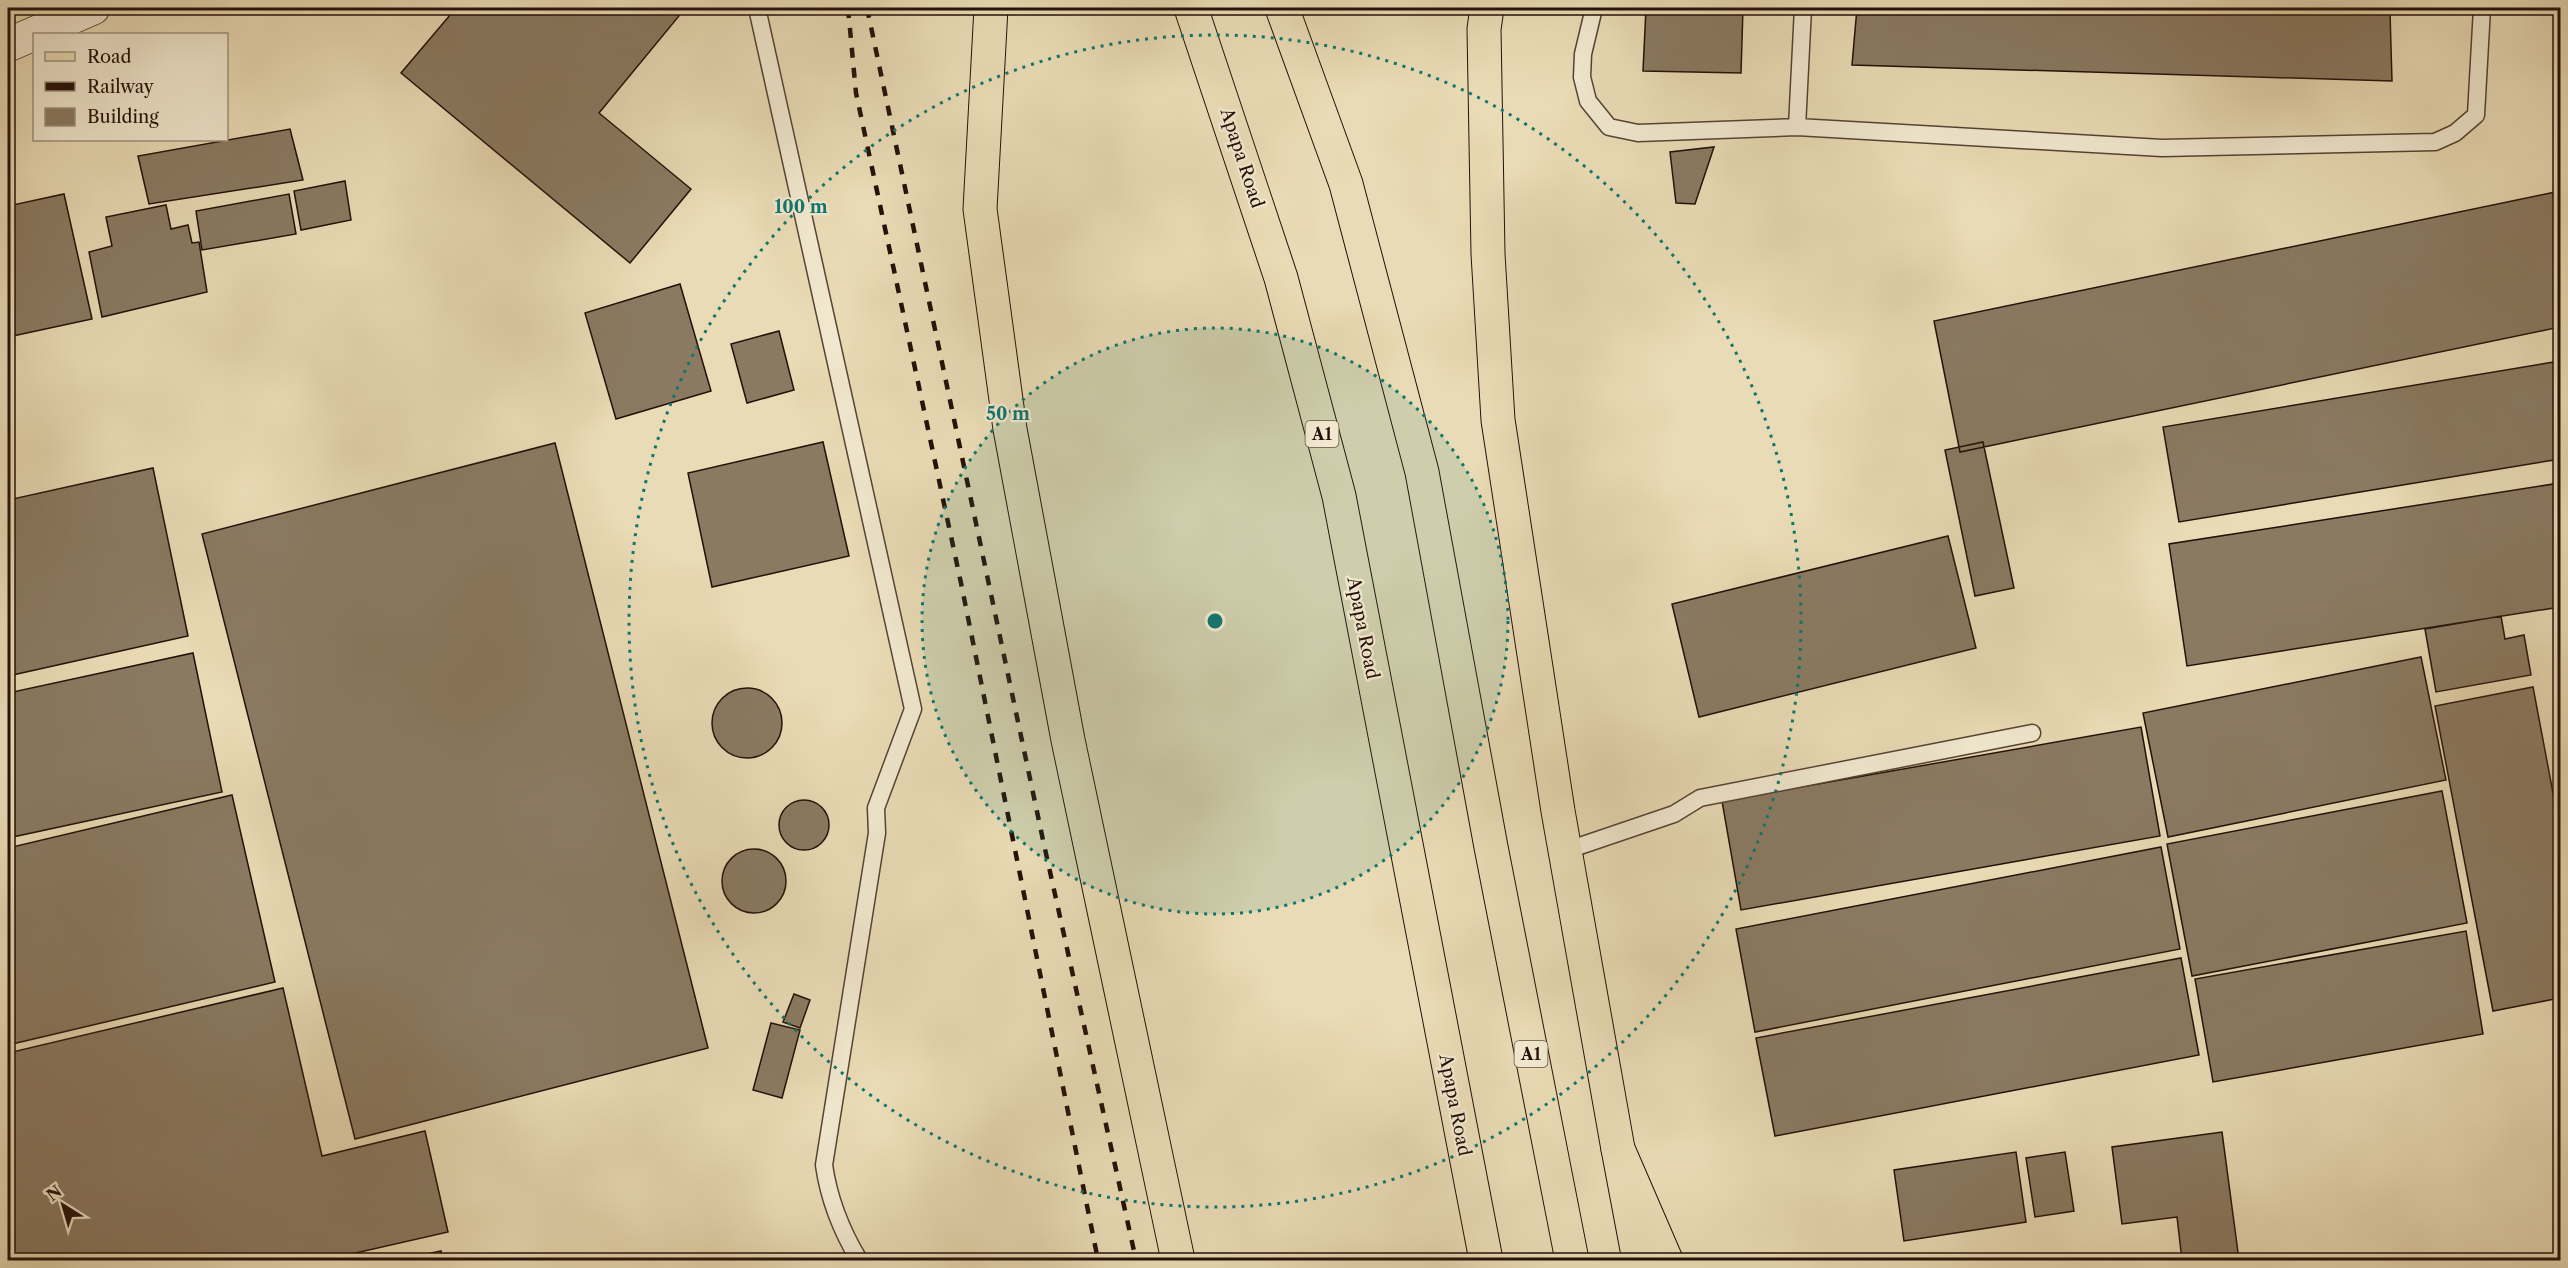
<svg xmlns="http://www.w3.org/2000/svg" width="2568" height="1268" font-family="'Libre Caslon Text',serif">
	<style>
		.building { fill: #8a7a62; stroke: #241009; stroke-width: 1.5 }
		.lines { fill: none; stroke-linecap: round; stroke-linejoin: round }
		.service-casing { stroke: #554334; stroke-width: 19 }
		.minor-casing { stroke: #554334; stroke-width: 35 }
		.primary-casing { stroke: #241009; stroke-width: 35 }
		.trunk-casing { stroke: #241009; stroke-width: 35 }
		.motorway-casing { stroke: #241009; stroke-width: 35 }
		.service { stroke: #f1e8cf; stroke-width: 16 }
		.minor { stroke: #f1e8cf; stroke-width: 33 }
		.primary { stroke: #e9dbb5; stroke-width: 33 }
		.trunk { stroke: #e9dbb5; stroke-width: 33 }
		.motorway { stroke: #e9dbb5; stroke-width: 33 }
		.rail { stroke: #241009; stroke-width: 4.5; stroke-dasharray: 10 10; stroke-linecap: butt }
		.ring { fill: none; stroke: #0f766e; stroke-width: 3; stroke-dasharray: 3 6 }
		.labels { text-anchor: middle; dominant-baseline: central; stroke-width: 4.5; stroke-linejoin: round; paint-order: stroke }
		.shield { fill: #f1e8cf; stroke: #625144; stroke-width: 1.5 }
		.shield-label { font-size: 16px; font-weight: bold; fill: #241009 }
		.street-label { font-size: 18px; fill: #241009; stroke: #f1e8cf }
		.centre { fill: #0f766e; stroke: #f1e8cf; stroke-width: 3 }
		.ring-label { font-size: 18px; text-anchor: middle; font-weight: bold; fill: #0f766e; stroke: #f1e8cf; stroke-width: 4.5; stroke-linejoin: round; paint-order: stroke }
	</style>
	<rect width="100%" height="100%" fill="#e9dbb5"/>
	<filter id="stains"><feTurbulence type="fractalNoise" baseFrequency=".00333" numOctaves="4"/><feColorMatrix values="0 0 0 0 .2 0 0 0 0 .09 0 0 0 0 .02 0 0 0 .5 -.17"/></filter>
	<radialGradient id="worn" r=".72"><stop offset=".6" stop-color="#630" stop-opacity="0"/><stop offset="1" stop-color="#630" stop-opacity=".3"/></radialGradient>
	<path class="building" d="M456,8h212l11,8 -80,97 92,76 -61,74 -229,-190z
		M1646,8h97l-2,65 -98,-2z
		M1857,8h399l134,4 2,69 -540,-16z
		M290,129l13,51 -154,24 -11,-48z
		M1714,147l-19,57 -19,-1 -6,-51z
		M345,181l6,39 -50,10 -7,-39z
		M2560,191v136l-600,125 -26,-131z
		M64,194l28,125 -84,18v-131z
		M289,194l7,40 -94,16 -6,-39z
		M166,205l5,24 17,-4 4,18 7,-1 8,50 -105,25 -13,-65 23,-6 -6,-29z
		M680,284l31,107 -95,28 -31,-106z
		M779,331l15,59 -47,13 -16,-59z
		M2560,361v98l-381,63 -16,-95z
		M823,442l26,114 -137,31 -24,-114z
		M1983,442l31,146 -39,8 -30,-146z
		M555,443l153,605 -353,91 -153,-605z
		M153,468l35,168 -180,40v-176z
		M2560,483v124l-373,59 -18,-122z
		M1948,536l28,112 -277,69 -27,-113z
		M2501,616l4,23 19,-4 7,40 -95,17 -11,-63z
		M193,653l29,139 -214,46v-145z
		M2421,657l25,123 -278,57 -25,-124z
		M2533,687l27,143v168l-67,13 -58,-305z
		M712 723a35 35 0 1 1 70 0a35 35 0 1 1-70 0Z
		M2141,727l19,109 -419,74 -19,-109z
		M2442,791l25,132 -275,53 -25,-132z
		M232,795l43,187 -267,63v-197z
		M779 825a25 25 0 1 1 50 0a25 25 0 1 1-50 0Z
		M2161,847l19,102 -425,83 -19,-103z
		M722 881a32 32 0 1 1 64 0a32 32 0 1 1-64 0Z
		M2466,931l17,103 -270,48 -18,-103z
		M2181,958l18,97 -424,81 -19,-98z
		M283,988l39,168 103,-25 23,101 -123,28h-317v-207z
		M794,994l16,6 -10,28 -17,-6z
		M771,1023l29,7 -18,68 -29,-8z
		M2222,1132l17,128h-57l-5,-43 -55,7 -10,-77z
		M2016,1152l10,70 -122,19 -10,-71z
		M2065,1152l9,59 -39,6 -9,-59z
		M441,1251l2,9h-44z"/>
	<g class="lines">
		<defs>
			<path id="service" d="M757,8l156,701 -37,99 1,25 -53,332c5,35 17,65 35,95
				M1594,8l-11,46 -1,23 6,24 21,26 29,6 159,-6 365,21 273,-6 20,-9 21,-18 6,-107
				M1797,127l6,-119
				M1565,851l109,-37 26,-16 332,-65"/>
			<path id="minor" d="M8,45l85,-37"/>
			<path id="primary" d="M991,8l-11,201 30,220 58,311 110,520
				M1487,8l-3,21 4,225 10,166 60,391 60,338 48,111"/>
			<path id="trunk" d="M1618,1149l21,111"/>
			<path id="motorway" d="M1191,8l90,270 58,218 147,764
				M1282,8l64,176 76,288 69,375 81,413"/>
		</defs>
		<use href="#service" class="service-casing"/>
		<use href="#minor" class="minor-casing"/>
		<use href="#primary" class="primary-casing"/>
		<use href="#trunk" class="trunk-casing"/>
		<use href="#motorway" class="motorway-casing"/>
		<use href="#service" class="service"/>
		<use href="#minor" class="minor"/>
		<use href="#primary" class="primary"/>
		<use href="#trunk" class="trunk"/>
		<use href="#motorway" class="motorway"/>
		<path class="rail" d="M848,8l8,85 105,490 137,677
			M867,8l176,832 93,420"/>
	</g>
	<circle cx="1215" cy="621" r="293" fill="#0f766e" fill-opacity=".12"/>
	<g class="ring">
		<circle cx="1215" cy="621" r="293"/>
		<circle cx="1215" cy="621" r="586"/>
	</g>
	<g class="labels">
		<g class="shield">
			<rect x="1305.5" y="421" width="33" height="26" rx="4.5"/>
			<rect x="1514.5" y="1041" width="33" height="26" rx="4.5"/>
		</g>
		<g class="shield-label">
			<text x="1322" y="434">A1</text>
			<text x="1531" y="1054">A1</text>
		</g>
		<g class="street-label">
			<text transform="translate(1242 158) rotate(72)">Apapa Road</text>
			<text transform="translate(1363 628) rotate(79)">Apapa Road</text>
			<text transform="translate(1455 1105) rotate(79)">Apapa Road</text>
		</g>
	</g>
	<circle cx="1215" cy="621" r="9" class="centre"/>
	<g class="ring-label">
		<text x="801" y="213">100 m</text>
		<text x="1008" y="420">50 m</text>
	</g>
	<rect width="2568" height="1268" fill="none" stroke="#e9dbb5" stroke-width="30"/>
	<rect x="9" y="9" width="2550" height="1250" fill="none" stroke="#241009" stroke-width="3"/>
	<rect x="15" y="15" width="2538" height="1238" fill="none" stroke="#241009" stroke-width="1.5"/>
	<rect x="33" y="33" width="195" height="108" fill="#f1e8cf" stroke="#9f9280" stroke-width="1.5"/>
	<rect x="45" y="52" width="30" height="9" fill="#e9dbb5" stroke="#9f9280" stroke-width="1.5"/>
	<text x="87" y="63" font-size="18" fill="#241009">Road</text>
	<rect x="45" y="82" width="30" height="9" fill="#241009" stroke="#9f9280" stroke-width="1.5"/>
	<text x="87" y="93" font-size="18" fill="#241009">Railway</text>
	<rect x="45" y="108" width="30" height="18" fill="#8a7a62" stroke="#9f9280" stroke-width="1.5"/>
	<text x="87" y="123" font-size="18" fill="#241009">Building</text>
	<g transform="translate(63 1205) rotate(323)" stroke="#f1e8cf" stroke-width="4.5" paint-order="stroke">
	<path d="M0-4.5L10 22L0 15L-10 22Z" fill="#241009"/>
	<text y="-9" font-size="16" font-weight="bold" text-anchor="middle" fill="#241009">N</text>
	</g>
	<rect width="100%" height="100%" filter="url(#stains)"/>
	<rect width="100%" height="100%" fill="url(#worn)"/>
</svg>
